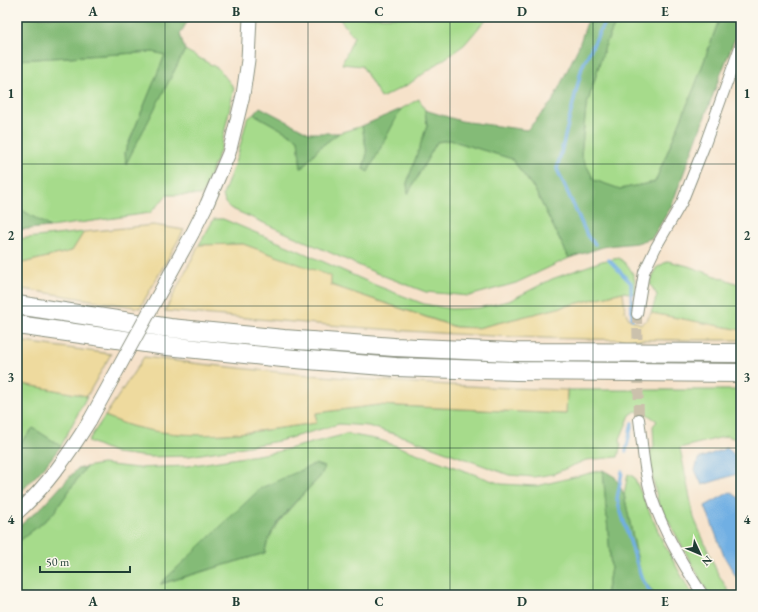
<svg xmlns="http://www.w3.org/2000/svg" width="758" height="612" font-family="'EB Garamond',serif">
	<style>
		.green { fill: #a6db8b; stroke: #628c60; fill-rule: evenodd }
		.forest { fill: #84bb77; stroke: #527c56 }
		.sand { fill: #eeda9e; stroke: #868c69 }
		.water { fill: #70afe3; stroke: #48768c }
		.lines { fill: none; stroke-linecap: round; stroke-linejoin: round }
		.stream { stroke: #70afe3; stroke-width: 3.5 }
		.minor-tunnel { stroke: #cbc1ac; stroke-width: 10; stroke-dasharray: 10 5; stroke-linecap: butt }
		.minor-casing { stroke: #8a907f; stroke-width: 12 }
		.tertiary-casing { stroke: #8a907f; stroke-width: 15 }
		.motorway-casing { stroke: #8a907f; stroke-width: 20 }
		.minor { stroke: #fff; stroke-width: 10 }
		.tertiary { stroke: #fff; stroke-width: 13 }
		.motorway { stroke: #fff; stroke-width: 18 }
		.tertiary-bridge-casing { stroke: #8a907f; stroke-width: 15; stroke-linecap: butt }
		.tertiary-bridge { stroke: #fff; stroke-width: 13 }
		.grid { fill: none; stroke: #1f3d34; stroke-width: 1; stroke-opacity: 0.55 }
		.neatline { fill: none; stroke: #1f3d34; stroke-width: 1.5 }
		.grid-label { font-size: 13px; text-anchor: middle; font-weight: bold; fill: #1f3d34 }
	</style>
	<rect width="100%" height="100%" fill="#fbf7ec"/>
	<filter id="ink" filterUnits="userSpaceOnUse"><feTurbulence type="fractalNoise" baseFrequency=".025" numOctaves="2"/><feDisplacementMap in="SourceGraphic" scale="8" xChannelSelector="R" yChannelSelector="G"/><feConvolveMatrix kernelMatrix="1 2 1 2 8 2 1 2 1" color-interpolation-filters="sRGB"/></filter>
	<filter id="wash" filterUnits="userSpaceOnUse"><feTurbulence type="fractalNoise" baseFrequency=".012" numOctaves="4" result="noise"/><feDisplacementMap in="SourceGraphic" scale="16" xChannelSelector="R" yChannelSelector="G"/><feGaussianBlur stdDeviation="0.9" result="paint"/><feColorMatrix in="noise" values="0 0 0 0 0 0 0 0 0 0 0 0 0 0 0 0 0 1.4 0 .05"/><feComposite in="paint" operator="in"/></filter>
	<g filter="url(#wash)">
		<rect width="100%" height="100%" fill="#f6e2ca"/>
		<path class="green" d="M338,17h150l-24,28 -55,39 -28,14 -19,-32 -20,-2 12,-27z
			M618,17h102l-25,69 -40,96 -35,7 -26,-9 -13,-25 5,-47 19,-62z
			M185,50l34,19 15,19 -13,60 -19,47h-35l-17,18 -100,14 -33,-20v-147l137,-8 11,3 -40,97 1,11z
			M419,99l6,11 2,16 -20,57 1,10 29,-51 13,-2 62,19 23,31 34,68 -53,25 -47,13 -43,-4 -50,-19 -146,-65 -5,-5 -2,-8 15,-41 9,-35 7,-5 44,25 3,30 18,-21 20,-15 23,-7 5,27 -4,16 5,2 33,-62z
			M214,219h9l72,30 80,36 49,19 27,5 27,-1 31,-7 43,-22 50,-18 17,-3c15,12 16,18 17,36l-13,-2 -145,36 -22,-1 -125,-42 -1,-9 -87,-32 -44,1z
			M84,232l-12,19 -49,12h-6v-24z
			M668,261l20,5 53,19v45l-90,-17 6,-18 -7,-11 6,-16z
			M17,383l70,13 -26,50 -28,-18 -16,19z
			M567,390h174v54l-5,-5 -9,-3 -47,12 14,70 23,54 14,23h-22l-51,-93 -10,-45 6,-11 -1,-20 4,-5 -10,-7 -11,-3 -6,4 -10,24 1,6 -3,12 -32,3 -33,14 -19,3 -25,-2 -98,-36 -43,-13 -29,-2 -60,17 -90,15 -40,1 -33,-4 -28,-12 17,-25c11,4 23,10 35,12 58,14 118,3 176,-5v-10l62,-8 188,9z
			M347,434l33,6 121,44 36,2 66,-16 8,98 -5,27h-589v-52l35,-28 34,-48 16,-3 35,4 50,-2 89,-14zM324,467l-4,10c-18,19 -53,51 -55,76l-104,31z
			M628,474l6,3 29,65 29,53h-37l-14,-19 -17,-82z"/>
		<path class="forest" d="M17,17h173l-10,17 5,16 -59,114 -1,-12 40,-97 -12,-3 -136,8z
			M589,17h29l-13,29 -19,62 -5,47 13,25 26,9 35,-7 40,-96 25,-69h21v6l-21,53 -49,131 -19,31 -15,5 -31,3 -37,12 -34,-68 -23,-31 -62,-19 -13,2 -29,52 -1,-11 20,-57 -2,-16 36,11 66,9 25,-28 26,-54z
			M260,107l49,26h30l-20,15 -18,21 -3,-30 -44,-25z
			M401,109l-33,63 -5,-3 4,-16 -5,-27z
			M17,207l33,20 -33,3z
			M33,428l28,18 -15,19 -29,31v-49z
			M315,464l10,3 -5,10c-18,18 -54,51 -55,76l-105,31 101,-96z
			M86,467l-34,48 -35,28v-15l26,-22 34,-37z
			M603,470l12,7 9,17 17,82 14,19h-49l5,-27z"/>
		<path class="sand" d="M154,225l30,5 -44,78 -123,-20v-25h6l49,-12 12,-19z
			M243,244l88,32v9l124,42 23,1 145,-36 2,19 4,8 12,5 6,-4 4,-7 90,17v10c-83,0 -165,0 -248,-4 -109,-5 -219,-16 -328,-25l34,-66z
			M17,341l94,13 -24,42 -70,-13z
			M144,357c140,18 281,29 423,33l-1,24 -188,-9 -62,8v10c-58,8 -118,19 -176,5 -12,-2 -24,-8 -35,-12z"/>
		<path class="water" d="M727,448l12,11 -2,15 -35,11 -7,-15 3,-11z
			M730,492l11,7v86l-17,-29 -19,-50z"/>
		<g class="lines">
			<path class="stream" d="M595,244l-7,-7 -31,-68 25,-102 25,-50
				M609,260l22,23 1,36
				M626,451l6,-28
				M622,472l-5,27 24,78 11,18"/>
		</g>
	</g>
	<g filter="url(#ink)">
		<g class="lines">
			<path class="minor-tunnel" d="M637,314l2,105"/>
			<defs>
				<path id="minor" d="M637,314l7,-42 12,-25 26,-45 22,-55 37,-103
					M639,419c3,21 4,43 9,64 9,39 33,79 55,112"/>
				<path id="tertiary" d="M192,234l15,-30 22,-51 14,-58 5,-35 2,-43
					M17,513c30,-27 52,-59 73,-93"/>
				<path id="motorway" d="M17,305l153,23 114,11 110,8 118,5 229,1
					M17,325l150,21 116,12 113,9 120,4 225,2"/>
			</defs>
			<use href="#minor" class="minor-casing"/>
			<use href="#tertiary" class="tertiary-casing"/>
			<use href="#motorway" class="motorway-casing"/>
			<use href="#minor" class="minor"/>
			<use href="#tertiary" class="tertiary"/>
			<use href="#motorway" class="motorway"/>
			<defs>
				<path id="tertiary-bridge" d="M90,420l102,-186"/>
			</defs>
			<use href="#tertiary-bridge" class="tertiary-bridge-casing"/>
			<use href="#tertiary-bridge" class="tertiary-bridge"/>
		</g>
	</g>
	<path class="grid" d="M165,17v578M308,17v578M450,17v578M593,17v578M17,164h724M17,306h724M17,448h724"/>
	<rect width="758" height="612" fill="none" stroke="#fbf7ec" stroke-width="44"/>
	<g transform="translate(700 554) rotate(134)" stroke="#fbf7ec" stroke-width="3" paint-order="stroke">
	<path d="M0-3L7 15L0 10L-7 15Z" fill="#1f3d34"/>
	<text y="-6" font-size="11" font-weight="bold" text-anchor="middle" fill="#1f3d34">N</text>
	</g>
	<path d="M40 566v6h90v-6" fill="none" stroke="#1f3d34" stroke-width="2"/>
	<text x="46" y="566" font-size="12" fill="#1f3d34" stroke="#fbf7ec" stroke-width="3" paint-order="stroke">50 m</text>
	<rect x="22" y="22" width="714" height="568" class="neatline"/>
	<g class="grid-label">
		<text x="93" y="16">A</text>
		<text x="236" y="16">B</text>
		<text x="379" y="16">C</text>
		<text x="522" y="16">D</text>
		<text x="665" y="16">E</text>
		<text x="11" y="98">1</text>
		<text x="747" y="98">1</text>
		<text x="11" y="240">2</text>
		<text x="747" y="240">2</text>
		<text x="11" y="382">3</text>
		<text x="747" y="382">3</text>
		<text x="11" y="524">4</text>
		<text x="747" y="524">4</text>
		<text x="93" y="606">A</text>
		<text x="236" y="606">B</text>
		<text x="379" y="606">C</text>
		<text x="522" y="606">D</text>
		<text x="665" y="606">E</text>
	</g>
</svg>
